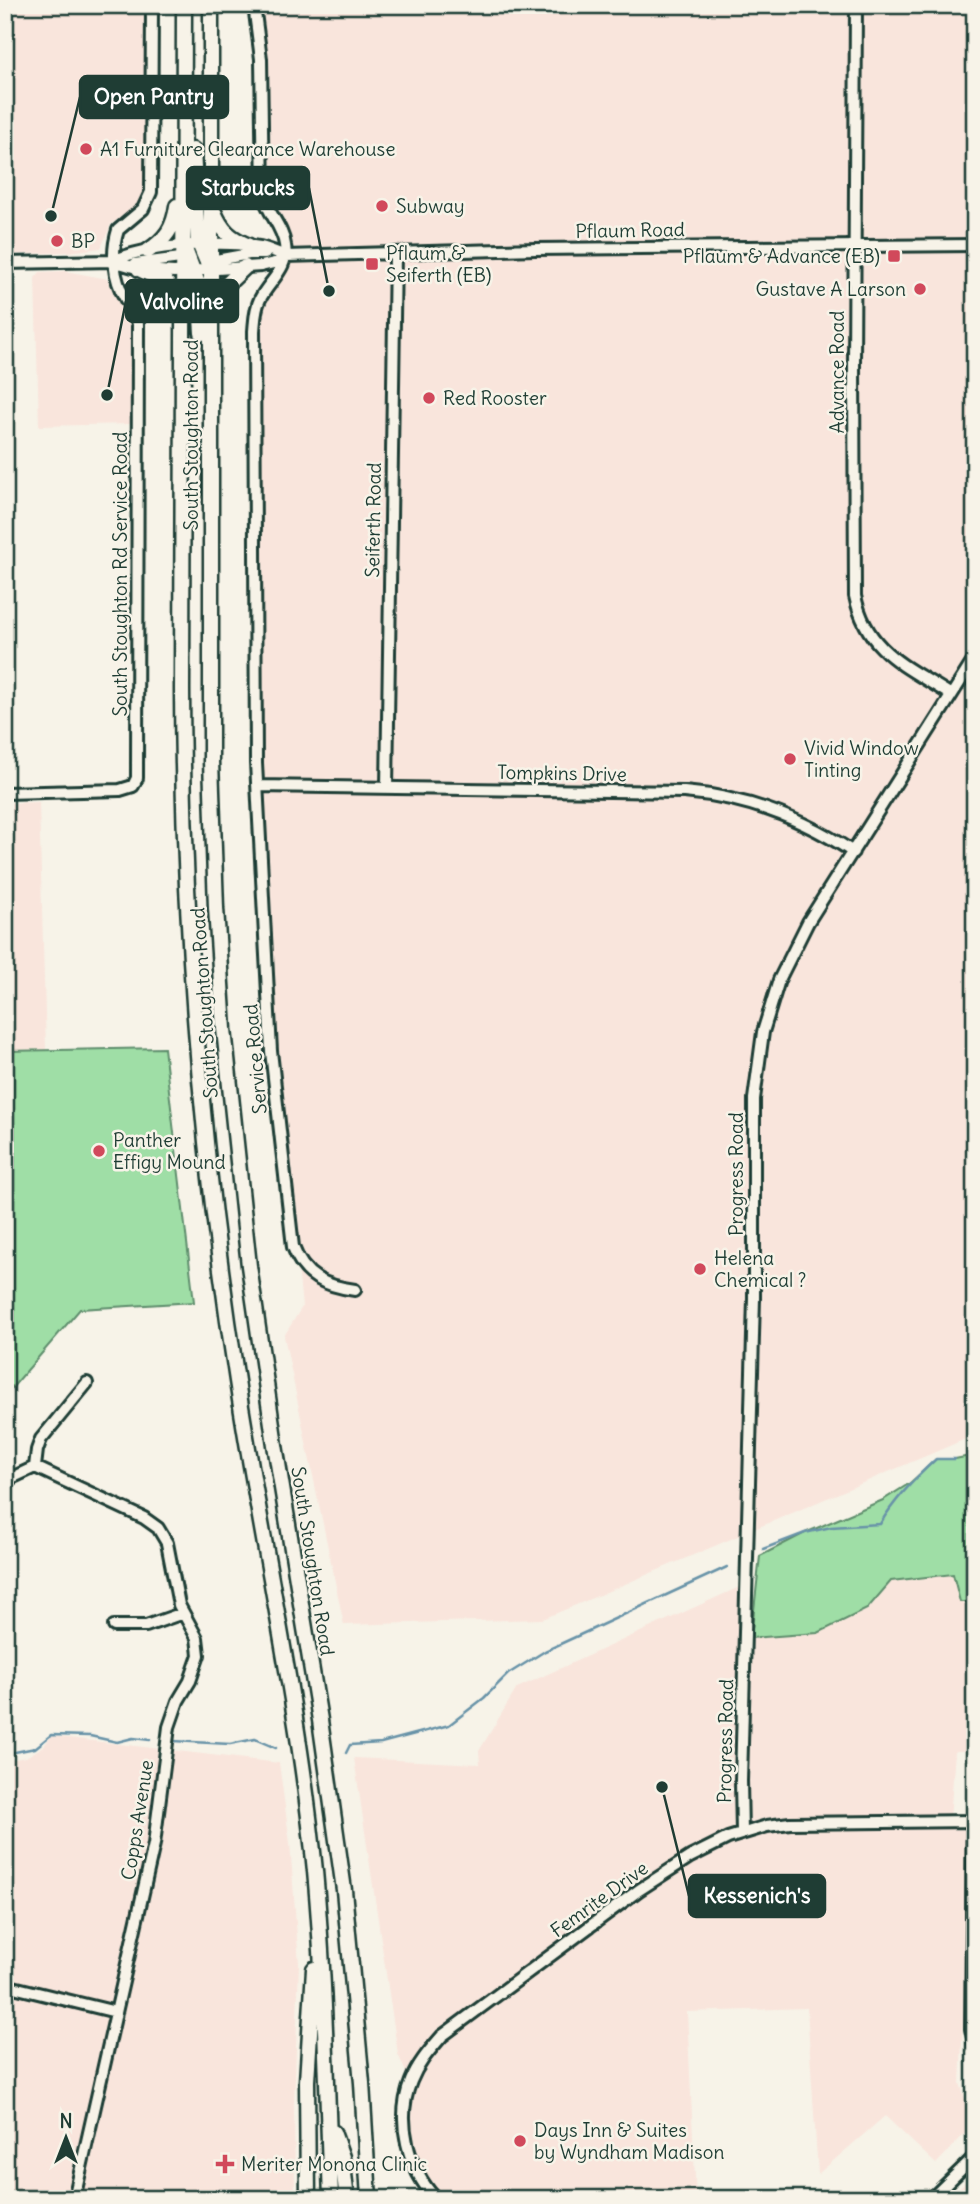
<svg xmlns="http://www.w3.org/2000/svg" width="980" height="2204" font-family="Delius,sans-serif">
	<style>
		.built { fill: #f9e5dc }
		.green { fill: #9fdea6; stroke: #5f8e6d; stroke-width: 2 }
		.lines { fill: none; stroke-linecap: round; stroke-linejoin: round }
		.stream { stroke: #6893a8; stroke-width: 2.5 }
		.minor-casing { stroke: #1f3d34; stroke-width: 16 }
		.major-casing { stroke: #1f3d34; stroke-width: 19 }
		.minor { stroke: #f7f3e8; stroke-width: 10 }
		.major { stroke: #f7f3e8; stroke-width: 14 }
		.poi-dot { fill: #d1495b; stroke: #f7f3e8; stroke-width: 2.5 }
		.labels { text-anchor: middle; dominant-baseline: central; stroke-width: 5; stroke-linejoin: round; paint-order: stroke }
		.poi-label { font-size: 19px; fill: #1f3d34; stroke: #f7f3e8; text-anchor: start }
		.street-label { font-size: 19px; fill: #1f3d34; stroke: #f7f3e8 }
		.leader { fill: none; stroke: #1f3d34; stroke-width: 2.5 }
		.callout-dot { fill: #1f3d34; stroke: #f7f3e8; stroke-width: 2.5 }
		.callout { fill: #1f3d34; stroke: #1f3d34; stroke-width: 2.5 }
		.callout-label { font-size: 21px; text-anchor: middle; font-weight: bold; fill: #fff }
	</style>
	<rect width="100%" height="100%" fill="#f7f3e8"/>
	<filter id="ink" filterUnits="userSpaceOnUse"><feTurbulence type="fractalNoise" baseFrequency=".0143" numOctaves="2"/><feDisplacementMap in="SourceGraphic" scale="14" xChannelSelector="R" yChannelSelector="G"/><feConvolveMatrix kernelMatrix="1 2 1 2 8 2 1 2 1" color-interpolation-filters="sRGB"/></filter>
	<g filter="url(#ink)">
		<path class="built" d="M5,5h141l-1,187 -6,13 -28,19 -10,24 -33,4 -63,3z
			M254,5h721v1430l-432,184 -199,6 -60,-289 18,-29 -40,-399 -7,-587 31,-70 -19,-42z
			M65,271l43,8 6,16 13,14 4,12v103l-92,2 -4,-148 5,-6z
			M39,802l7,248 -41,1v-248z
			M953,1574l7,27 15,1v149h-20l-5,69 23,1 -2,201 -8,1 -3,60 13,42 -37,39 -51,-48 -67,58 -11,-166 -120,4 9,187h-260l-31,-61 5,-56 -12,-28 -44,-296 126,6 -1,-13 38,-63 229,-104 -1,55 73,-6 49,-24 24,-28z
			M51,1736l228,27 11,80 9,121 -5,140 1,95h-290v-438l21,-4 18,-11z
			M975,2173v26h-27l13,-13z"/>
		<path class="green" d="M164,1048l30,254 -114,7 -75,87v-345z
			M975,1455v147h-15l-7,-28 -62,7 -24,28 -49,24 -67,5 9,-82 45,-23 78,-33 27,-17 26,-24h19z"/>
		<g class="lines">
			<path class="stream" d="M763,1549l42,-16 26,-6 49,-3c15,-25 34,-45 56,-65h19
				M173,1741l57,3 25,-5 21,9
				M346,1753l4,-8 31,-2 68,-18 35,-27 24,-24 37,-23 182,-84
				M5,1754l30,-6 16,-13 39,1 27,6 16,-4 17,2"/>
			<defs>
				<path id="minor" d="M254,5l7,54 2,136c5,19 20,32 22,50 4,23 -15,35 -25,54 -5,10 -5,21 -6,32l2,432 15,288 22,196c11,30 32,39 62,43
					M856,5l-2,359 1,232c12,57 52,70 96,99
					M113,261c33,-16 110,-21 147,-14 9,2 17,6 26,9l249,-7 440,-4
					M205,262l44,-8h16
					M5,263l108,-2 30,9 31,2 87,-6 17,-4 8,-6
					M135,264l53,-7
					M258,786l426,6c62,5 118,26 169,60
					M387,788l8,-535
					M5,793l115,-3 13,-4 4,-8 1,-454c-3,-11 -8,-17 -13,-26 -12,-20 -14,-46 -7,-68l25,-21 8,-17 1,-187
					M35,1467l2,-17 4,-11 46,-56
					M5,1481l30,-14 109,51 14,10 9,15 12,62 18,33 2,17 -9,26 -12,20 -9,26 -15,117 -80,355
					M114,1626h32l37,-13
					M973,1821l-2,208 4,18
					M742,1833l-1,-52 13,-483v-199l9,-67 16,-52 29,-58 167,-264
					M5,1985l111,27
					M436,2199c-28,-30 -41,-79 -25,-118 7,-18 19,-31 31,-45l197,-146 51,-33 38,-19 39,-12 23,-3 185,-2
					M931,2199l44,-43"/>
				<path id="major" d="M184,5l-2,685c1,231 19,462 55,691 25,163 62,326 78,490 10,109 12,219 16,328
					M211,5v756l5,147 8,121 25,237 26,179 45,275 24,170 18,193 7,116
					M193,150l5,91 11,26
					M214,212c8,19 16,26 35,34
					M148,251c18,-12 26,-23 29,-45
					M186,252l13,34 3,47
					M139,269l27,13 16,20
					M217,312l7,-25 21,-20
					M333,2132l9,25 5,42
					M308,2199l-1,-118 7,-112"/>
			</defs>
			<use href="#minor" class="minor-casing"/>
			<use href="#major" class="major-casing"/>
			<use href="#minor" class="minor"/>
			<use href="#major" class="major"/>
		</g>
	</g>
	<g class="poi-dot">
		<circle cx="86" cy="149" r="7"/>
		<circle cx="382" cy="206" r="7"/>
		<circle cx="57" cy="241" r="7"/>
		<rect x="887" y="249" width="14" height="14" rx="3.5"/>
		<rect x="365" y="257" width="14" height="14" rx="3.5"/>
		<circle cx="920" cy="289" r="7"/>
		<circle cx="429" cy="398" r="7"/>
		<circle cx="790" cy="759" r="7"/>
		<circle cx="99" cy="1151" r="7"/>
		<circle cx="700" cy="1269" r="7"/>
		<circle cx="520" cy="2141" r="7"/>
		<path d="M221.5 2153.5h7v7h7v7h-7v7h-7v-7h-7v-7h7z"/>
	</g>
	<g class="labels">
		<g class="poi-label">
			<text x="100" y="149">A1 Furniture Clearance Warehouse</text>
			<text x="396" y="206">Subway</text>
			<text x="71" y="241">BP</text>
			<text x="386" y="253">Pflaum &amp;<tspan x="386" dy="22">Seiferth (EB)</tspan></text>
			<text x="880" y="256" text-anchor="end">Pflaum &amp; Advance (EB)</text>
			<text x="906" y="289" text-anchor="end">Gustave A Larson</text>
			<text x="443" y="398">Red Rooster</text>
			<text x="804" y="748">Vivid Window<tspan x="804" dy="22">Tinting</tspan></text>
			<text x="113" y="1140">Panther<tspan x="113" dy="22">Effigy Mound</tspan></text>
			<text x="714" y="1258">Helena<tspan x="714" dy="22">Chemical ?</tspan></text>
			<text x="534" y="2130">Days Inn &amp; Suites<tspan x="534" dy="22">by Wyndham Madison</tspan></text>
			<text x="241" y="2164">Meriter Monona Clinic</text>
		</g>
		<g class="street-label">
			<text transform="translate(630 230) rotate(-1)">Pflaum Road</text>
			<text transform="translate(837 372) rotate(-90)">Advance Road</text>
			<text transform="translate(191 435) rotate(-90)">South Stoughton Road</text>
			<text transform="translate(373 520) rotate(-89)">Seiferth Road</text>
			<text transform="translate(120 574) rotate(-90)">South Stoughton Rd Service Road</text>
			<text transform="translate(562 773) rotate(1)">Tompkins Drive</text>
			<text transform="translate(204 1003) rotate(-94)">South Stoughton Road</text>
			<text transform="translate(255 1059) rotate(-95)">Service Road</text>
			<text transform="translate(736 1174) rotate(-90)">Progress Road</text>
			<text transform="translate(313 1561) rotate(81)">South Stoughton Road</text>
			<text transform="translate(725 1741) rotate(-89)">Progress Road</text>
			<text transform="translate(137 1820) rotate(-81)">Copps Avenue</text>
			<text transform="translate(599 1899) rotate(-36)">Femrite Drive</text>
		</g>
	</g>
	<path class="leader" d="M51 216L80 97M329 291L309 188M107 395L126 301M662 1787L689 1896"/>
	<g class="callout-dot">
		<circle cx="51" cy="216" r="7"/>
		<circle cx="329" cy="291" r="7"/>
		<circle cx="107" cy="395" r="7"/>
		<circle cx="662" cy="1787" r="7"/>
	</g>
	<g class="callout">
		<rect x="80" y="76" width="148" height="42" rx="7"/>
		<rect x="187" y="167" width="122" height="42" rx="7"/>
		<rect x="126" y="280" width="112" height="42" rx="7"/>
		<rect x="689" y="1875" width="136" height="42" rx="7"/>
	</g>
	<g class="callout-label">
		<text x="154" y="104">Open Pantry</text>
		<text x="248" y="195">Starbucks</text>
		<text x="182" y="309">Valvoline</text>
		<text x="757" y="1903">Kessenich's</text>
	</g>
	<rect width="980" height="2204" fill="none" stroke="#f7f3e8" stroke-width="28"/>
	<rect x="14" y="14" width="952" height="2176" fill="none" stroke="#1f3d34" stroke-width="2.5" filter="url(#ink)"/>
	<g transform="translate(66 2138)" stroke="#f7f3e8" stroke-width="5" paint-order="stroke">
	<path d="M0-5L12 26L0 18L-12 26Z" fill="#1f3d34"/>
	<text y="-10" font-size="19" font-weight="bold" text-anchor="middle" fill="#1f3d34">N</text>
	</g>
</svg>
